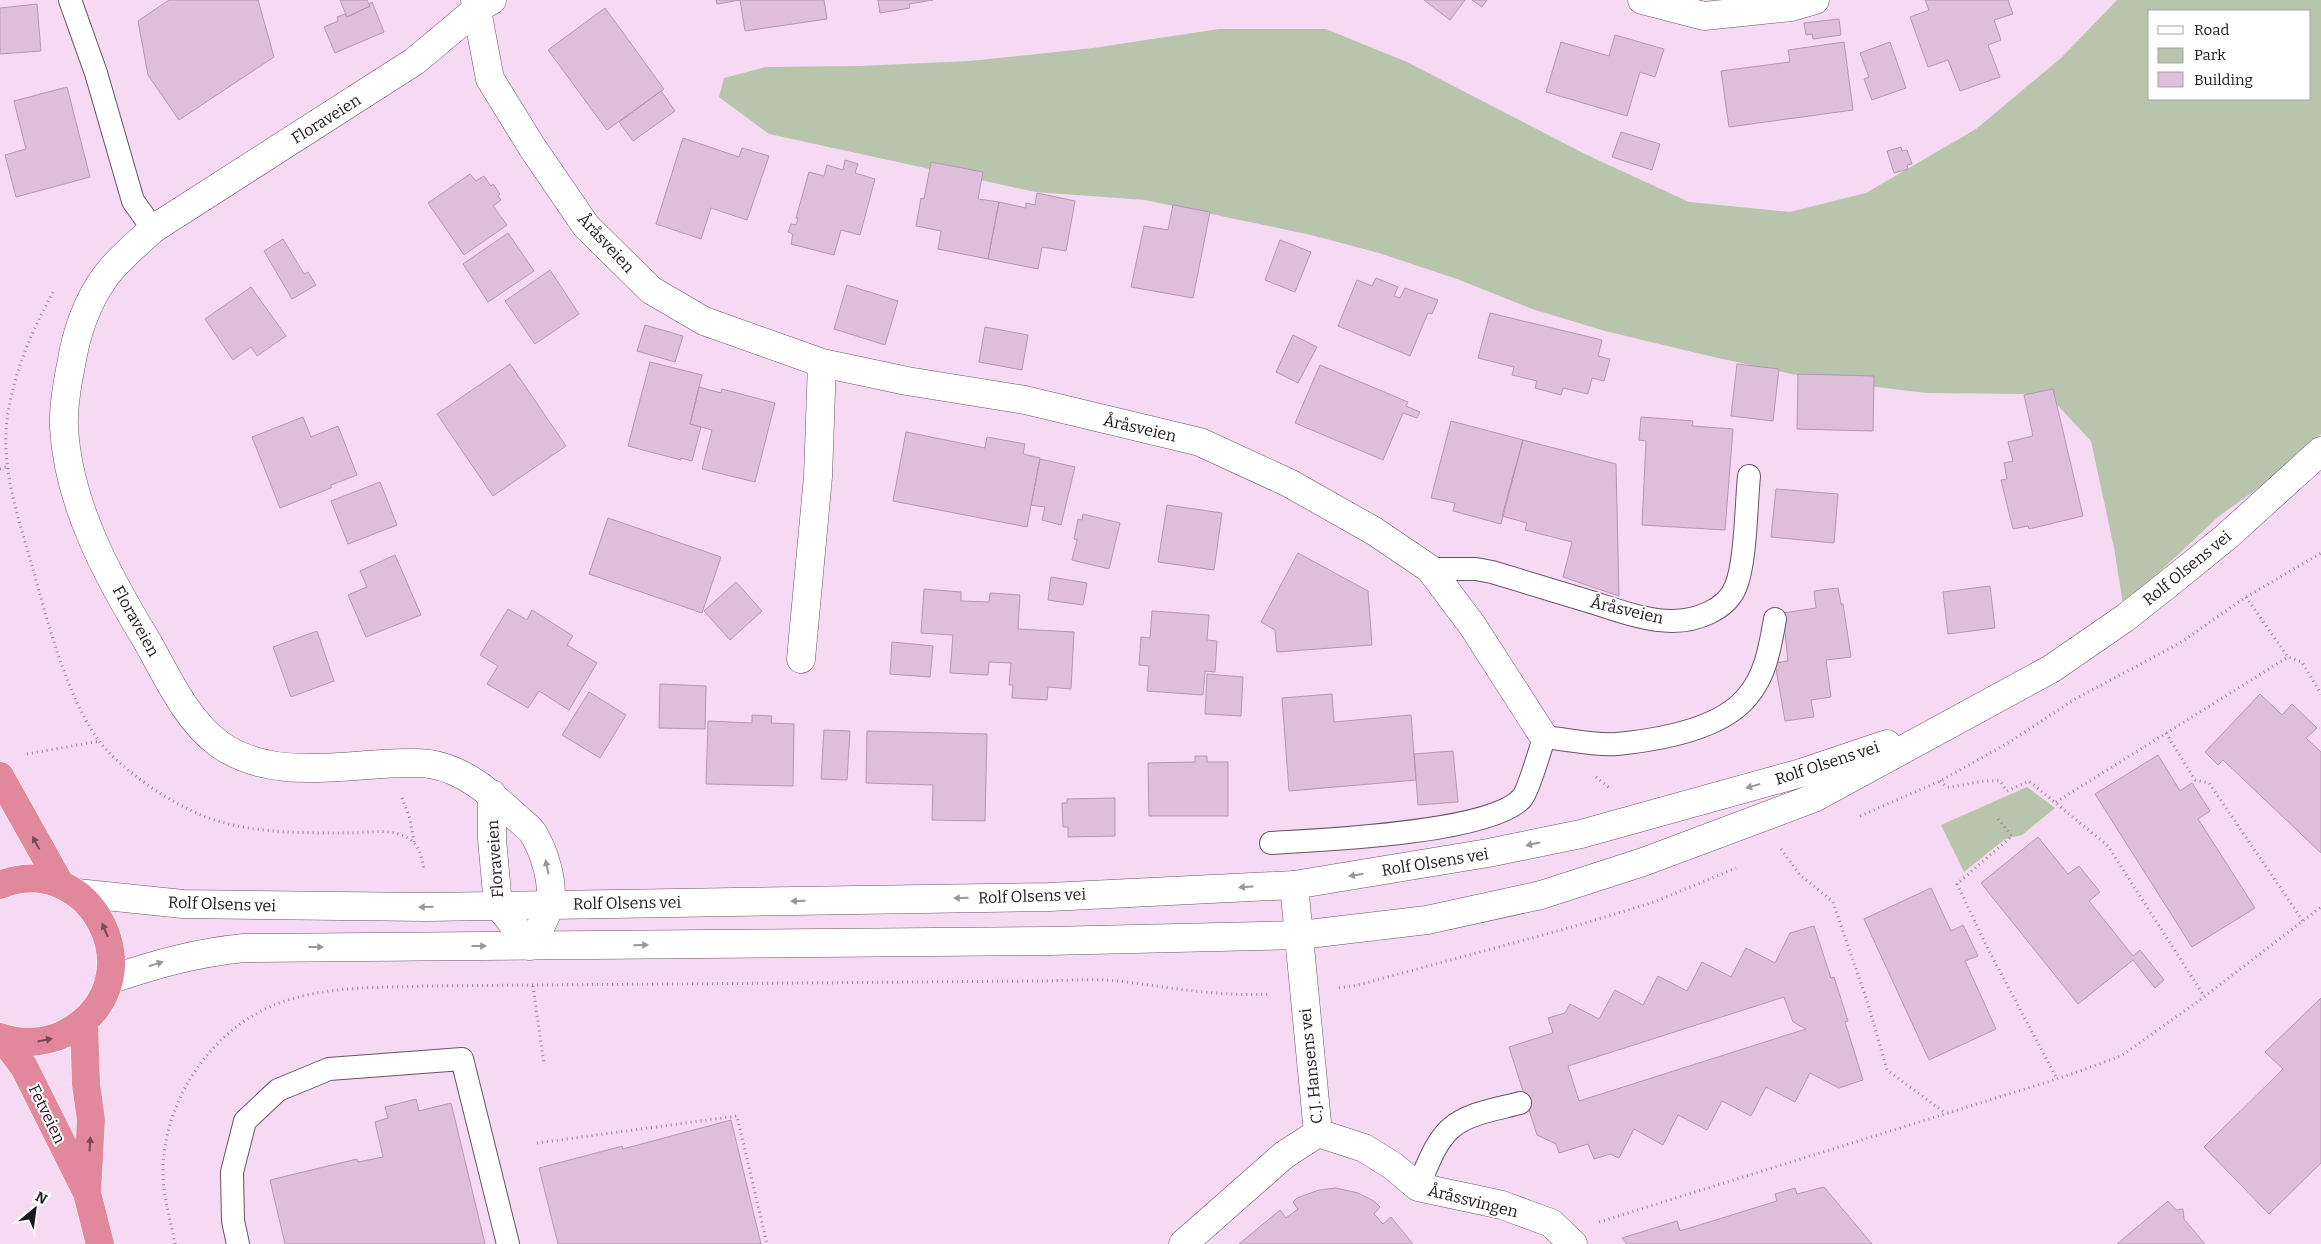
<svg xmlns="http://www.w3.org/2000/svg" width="2321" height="1244" font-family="Bitter,serif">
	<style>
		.green { fill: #b9c4ac; fill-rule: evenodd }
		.building { fill: #dfbedc; stroke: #b398b0; fill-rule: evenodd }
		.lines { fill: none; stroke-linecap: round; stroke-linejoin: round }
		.service-casing { stroke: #6a5268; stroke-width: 24 }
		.minor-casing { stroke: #6a5268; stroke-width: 29 }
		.secondary-casing { stroke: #6a5268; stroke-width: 29 }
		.trunk-casing { stroke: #fff; stroke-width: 29 }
		.path { stroke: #9a8597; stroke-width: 3; stroke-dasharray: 1 4; stroke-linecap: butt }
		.service { stroke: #fff; stroke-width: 22 }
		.minor { stroke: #fff; stroke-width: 28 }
		.secondary { stroke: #fff; stroke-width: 28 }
		.trunk { stroke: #e2889c; stroke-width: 28 }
		.oneway { fill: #9b969a }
		.oneway2 { fill: #774957 }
		.labels { text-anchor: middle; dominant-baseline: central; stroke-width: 4; stroke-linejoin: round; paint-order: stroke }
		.street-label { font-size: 16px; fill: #20161f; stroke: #fff }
	</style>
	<rect width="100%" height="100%" fill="#f6d9f3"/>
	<path class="green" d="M2117,0h204v434l-27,28 -76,55 -66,62 -26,20 -3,5 -9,-56 -23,-107 -44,-47 -121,-1 -107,-13 -114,-25 -100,-24 -73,-22 -75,-30 -78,-26 -68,-18 -166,-35 -110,-8 -266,-58 -50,-37 5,-19 42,-11 94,-1 110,-5 123,-13 126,-19h107l81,33 180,93 102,47 101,10 76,-19 110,-64 85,-71zM2150,11h160v88h-160z
		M2027,787l28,21 -33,27 -17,4 -41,33 -23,-47z"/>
	<path class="building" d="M169,0h89l16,57 -95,63 -31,-45 -10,-54z
		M340,0h27l3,6 -23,11z
		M716,0h108l3,19 -82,12 -5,-31 -23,4z
		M878,0h55l-24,4 1,4 -30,5z
		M1424,0h41l-15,20z
		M1472,0h15l-5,7z
		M1925,0h83l5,14 -19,6 7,20 -13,5 12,32 -40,14 -12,-31 -20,7 -18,-50 19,-7z
		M372,2l12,30 -49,21 -11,-26 14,-6 -1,-4 8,-3 2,3 23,-11 -1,-2z
		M37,4l4,47 -41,3v-46z
		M605,8l59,81 -57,41 -59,-80z
		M1839,19l2,16 -28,4 -1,-5 -6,1 -2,-12z
		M1615,35l49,14 -9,28 -15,-5 -13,44 -81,-24 15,-50 48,14z
		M1844,42l9,68 -124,17 -8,-56 69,-9 -2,-12z
		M1890,42l16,46 -34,12 -8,-21 5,-2 -9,-24z
		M67,87l23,90 -74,20 -11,-42 21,-6 -12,-48z
		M661,91l14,20 -42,30 -14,-19z
		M1621,132l39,12 -8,26 -40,-13z
		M683,138l56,19 3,-9 27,8 -22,64 -36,-12 -10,31 -45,-15z
		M1901,147l1,4 5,-1 5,14 -5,1 1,4 -14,4 -7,-22z
		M845,160l13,4 -3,9 20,6 -15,56 -19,-5 -7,25 -43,-11 2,-10 -5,-2 3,-8 5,1 2,-7h-2l13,-46 15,4 3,-11 16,5z
		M931,162l52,10 -5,27 21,3 -11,57 -50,-10 3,-18 -25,-5 5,-28 3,1z
		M470,174l6,7 8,-5 7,10 2,-2 7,10 -2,2 3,4 -8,6 14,19 -43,30 -36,-52z
		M1037,193l38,8 -9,50 -24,-4 -4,22 -50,-10 11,-57 27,6v-5l9,2z
		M1173,205l37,7 -17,86 -62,-11 13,-61 24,4z
		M508,233l26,38 -46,31 -25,-38z
		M283,239l21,35 4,-2 8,13 -24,14 -28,-48z
		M1280,240l31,12 -16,40 -30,-12z
		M550,270l29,44 -44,30 -30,-43z
		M1376,278l22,9 -4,9 6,2 5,-10 33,12 -6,14 -4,-1 -18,43 -72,-30 19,-46 15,6z
		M847,285l51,16 -13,44 -51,-16z
		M251,287l35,49 -29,20 -6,-9 -18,13 -28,-41z
		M1490,313l112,27 -4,16 12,3 -6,22 -12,-3 -4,16 -25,-6 -2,7 -26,-7 2,-7 -25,-6 2,-8 -36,-9z
		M645,325l38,11 -8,26 -38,-11z
		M985,327l43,8 -6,35 -43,-8z
		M1293,335l24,12 -19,36 -22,-11z
		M650,362l52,13 -12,49 11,3 -9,34 -11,-3v2l-53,-14z
		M510,364l56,82 -73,50 -56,-82z
		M1737,364l42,5 -6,52 -42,-5z
		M1320,365l88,37 -2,4 14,6 -3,6 -14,-5 -20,47 -88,-37z
		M1798,374l76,2 -1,55 -76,-2z
		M699,387l22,6 1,-4 53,14 -20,79 -53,-13 10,-39 -22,-6z
		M2053,389l30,127 -54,13 -1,-3 -15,3 -12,-49 6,-1 -3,-16 9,-2 -5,-19 25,-6 -9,-41z
		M303,417l8,20 27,-11 19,49 -26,10v3l-51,20 -28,-71z
		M1641,417l52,4 -1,5 41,3 -8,101 -83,-5 4,-84 -7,-1z
		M1451,421l72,19 -22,84 -48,-13 2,-8 -24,-5z
		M906,432l79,16 2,-11 38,7 -2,10 17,4 -13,69 -134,-26z
		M1523,440l93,24 3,132 -56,-19 9,-35 -47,-12 2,-7 -25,-7z
		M1040,459l35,8 -14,58 -19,-5 3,-13 -14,-2z
		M380,482l17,43 -49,19 -17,-43z
		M1776,489l62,5 -4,49 -63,-6z
		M1167,505l55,8 -8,57 -56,-8z
		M1083,514l37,9 -11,46 -37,-9 5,-20 -3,-1 4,-20 4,1z
		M608,518l113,39 -19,56 -113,-39z
		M1298,553l70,38 4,54 -95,7 -2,-22 -14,-8z
		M395,555l26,60 -55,22 -18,-42 19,-8 -7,-16z
		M1051,577l36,6 -4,22 -35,-5z
		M736,582l26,29 -32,29 -26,-29z
		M1990,586l5,42 -47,6 -5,-42z
		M1838,588l3,16h2l8,53 -25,3 5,37 -20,3 3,17 -29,4 -10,-58 13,-2 -5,-48 33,-5 -2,-17z
		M924,589l37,3v9l28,1 1,-9 30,2 -2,34 56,3 -3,57 -23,-2 -1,13 -35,-2 1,-13h-4l2,-22 -22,-1 -1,13 -38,-2 3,-38 -32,-2z
		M508,609l19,11 5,-10 41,26 -6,9 30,18 -28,47 -30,-19 -11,17 -41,-24 11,-18 -18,-11z
		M1152,611l57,4 -2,25 10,1 -2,31 -10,-1 -2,24 -56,-4 2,-25 -10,-1 2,-28 9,1z
		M317,631l17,50 -43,16 -18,-50z
		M892,642l41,4 -3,31 -40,-3z
		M1207,674l36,3 -2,39 -36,-2z
		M660,684l46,2 -1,43 -46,-1z
		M589,692l37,23 -26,43 -38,-23z
		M1332,694l2,28 77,-7 5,65 -127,11 -7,-93z
		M2260,694l22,21 10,-11 25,24 -11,10 15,14v101l-98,-93 -5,5 -13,-13z
		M752,715l20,1 -1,7 23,1 -1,62 -87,-2 2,-63 44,2z
		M824,730l26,1 -3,49 -26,-1z
		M867,731l120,3 -2,87 -53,-1 1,-35 -67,-2z
		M1453,751l5,51 -40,3 -4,-51z
		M2158,755l22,36 12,-8 18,28 -12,8 57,89 -63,39 -97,-153z
		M1195,756h12v6h21v54h-79l-1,-53 47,-1z
		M1115,798v38l-47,1v-10h-5l-1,-24h5v-4z
		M2038,837l30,37 11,-8 21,26 -11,9 44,55 7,-6 24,30 -9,8 -22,-28 -55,44 -97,-121z
		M1931,888l20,43 12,-6 15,31 -13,5 31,68 -67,31 -65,-141z
		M1814,926l17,52 3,-1 14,44 -3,1 18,58 -24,8 -29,-15 -15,29 -29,-15 -15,29 -29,-15 -15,29 -29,-15 -15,30 -29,-16 -15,29 -9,-4 -16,5 -6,-15 -29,9 -3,-9 -19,-9 -28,-88 44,-14 -5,-15 17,-5 5,-9 29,15 16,-29 28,15 15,-29 29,15 15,-29 29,15 15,-29 29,15 15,-30zM1784,997l9,25 13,7 -227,72 -11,-35z
		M2321,998v165l-52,51 -65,-67 79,-78 -18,-17z
		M416,1099l3,12 32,-8 34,141h-200l-15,-64 87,-21 1,3 25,-5 -8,-35 13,-4 -3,-11z
		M731,1120l30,124h-203l-19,-76 80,-21 3,-1 1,3z
		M1824,1187l48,57h-245l-5,-6 55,-17 3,10 97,-30 -2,-7 20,-6 2,6z
		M1336,1188l22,5 16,8 6,6 -6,7 9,10 8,-7 22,27h-174l41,-34 6,8 12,-9 -5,-7 4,-4 22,-8z
		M2168,1201l8,9 7,-1 1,10 21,25h-88z"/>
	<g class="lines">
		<defs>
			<path id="service" d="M70,0l26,73 37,128 20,28
				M1430,569h46l16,3c33,10 66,20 99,30 26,8 54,19 81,19 24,0 55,-11 64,-35 10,-26 10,-80 13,-110
				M1271,843c51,-3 220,-10 251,-45 6,-7 19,-50 22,-61 22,2 51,9 73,7 40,-4 103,-14 130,-47 19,-22 23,-50 28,-78
				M1418,1187c9,-20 16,-43 32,-58 17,-16 48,-20 70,-26
				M238,1244l-5,-23 -1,-49 13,-51 33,-31 51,-21 133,-10 46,185"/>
			<path id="minor" d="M475,0l15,79 42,68 54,79 65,64 53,31 118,42 85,18 118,19 175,42 89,41 85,48 56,38 42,56 72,112
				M1642,0l62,16 87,-9 24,-7
				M801,659l17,-182 4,-114
				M492,794v45l6,66 32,41c6,-11 18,-31 20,-42 4,-22 -6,-53 -17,-71 -5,-7 -13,-12 -19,-18 -25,-23 -49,-45 -84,-51 -15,-2 -32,-1 -47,0 -55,3 -116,14 -164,-20 -33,-24 -52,-68 -72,-103 -39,-64 -79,-137 -83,-214 -1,-20 3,-42 7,-62 5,-31 16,-63 34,-88 13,-18 32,-33 48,-48l262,-168 62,-52 15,-9
				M1294,885l24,248
				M1318,1133l46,15 29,18 25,21 84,18 49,18 22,21
				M1183,1244l101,-89 34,-22"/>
			<path id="secondary" d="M77,893l106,11 243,3 623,-10 245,-12 194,-32 93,-19 220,-61 86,-29
				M109,980c47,-16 86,-27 135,-32l805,-7 251,-6 127,-15 114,-25 102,-33 171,-64 237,-129 74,-51 48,-38 53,-43 95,-86"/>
			<path id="trunk" d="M0,776l61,109
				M0,885c90,-36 156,91 73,144 -22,14 -48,16 -73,8
				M84,1022l2,62 5,36 -4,72
				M2,1038l22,29 63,126 13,51"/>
		</defs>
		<use href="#service" class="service-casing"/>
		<use href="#minor" class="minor-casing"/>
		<use href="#secondary" class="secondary-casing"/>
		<use href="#trunk" class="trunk-casing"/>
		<path class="path" d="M53,292c-22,41 -40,82 -46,128 -6,49 12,100 25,146 15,53 34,130 67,175 21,27 60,54 91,69 48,24 107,23 159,23 18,0 38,-5 55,3 15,6 18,20 20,35
			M0,469l8,-3
			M2246,597l42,60 14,5 19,32
			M2166,733l29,47 14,3 94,138
			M27,754l73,-13
			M1596,777l15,12
			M1940,781l7,6c18,-1 35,-8 53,-6l7,10 22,-10 79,65 96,150
			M402,798l8,21 4,23
			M2056,802l232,-145
			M1860,816l80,-35 68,-38 67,-44 105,-56 66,-46 75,-44
			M1998,819l14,17 -55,48 31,65 69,130
			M1781,849l19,26 33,27 34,99 20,69 58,43
			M533,986l11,79
			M1339,988l19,-3 207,-56 60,-18 29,-9 82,-34
			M537,1143l200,-27 30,128
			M1599,1222l458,-143 64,-23 79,-56 121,-93
			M175,1244c-4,-22 -11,-45 -12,-67 -2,-77 52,-155 125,-177 44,-14 91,-12 136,-14l613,-5c26,0 55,-3 81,0 51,6 100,16 152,13"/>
		<use href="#service" class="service"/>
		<use href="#minor" class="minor"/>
		<use href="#secondary" class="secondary"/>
		<use href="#trunk" class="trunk"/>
	</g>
	<defs><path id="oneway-solid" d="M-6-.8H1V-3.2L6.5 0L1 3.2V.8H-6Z" transform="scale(1.25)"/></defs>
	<g class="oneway">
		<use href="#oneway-solid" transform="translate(1753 786) rotate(164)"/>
		<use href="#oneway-solid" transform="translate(1533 844) rotate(168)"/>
		<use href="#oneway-solid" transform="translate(547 867) rotate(-102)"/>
		<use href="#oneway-solid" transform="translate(1356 875) rotate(171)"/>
		<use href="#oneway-solid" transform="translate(1246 887) rotate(177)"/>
		<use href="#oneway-solid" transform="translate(961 898) rotate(179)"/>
		<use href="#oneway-solid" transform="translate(798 901) rotate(179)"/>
		<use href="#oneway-solid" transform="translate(426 907) rotate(179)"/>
		<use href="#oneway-solid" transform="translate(641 945) rotate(-1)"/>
		<use href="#oneway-solid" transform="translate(479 946)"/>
		<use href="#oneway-solid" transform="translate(316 947)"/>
		<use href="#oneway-solid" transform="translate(156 964) rotate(-17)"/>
	</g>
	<g class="oneway2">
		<use href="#oneway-solid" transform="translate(36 843) rotate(-118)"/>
		<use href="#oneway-solid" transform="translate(105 930) rotate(-113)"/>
		<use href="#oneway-solid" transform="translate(45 1040) rotate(-11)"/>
		<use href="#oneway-solid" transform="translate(90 1144) rotate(-87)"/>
	</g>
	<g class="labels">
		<g class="street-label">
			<text transform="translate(326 119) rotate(-32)">Floraveien</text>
			<text transform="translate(606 243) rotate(47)">Åråsveien</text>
			<text transform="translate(1140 428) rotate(13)">Åråsveien</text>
			<text transform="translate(2187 568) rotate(-39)">Rolf Olsens vei</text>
			<text transform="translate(1627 610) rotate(13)">Åråsveien</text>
			<text transform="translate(136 621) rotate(61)">Floraveien</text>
			<text transform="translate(1827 763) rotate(-18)">Rolf Olsens vei</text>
			<text transform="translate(495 859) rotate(-94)">Floraveien</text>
			<text transform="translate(1435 862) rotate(-9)">Rolf Olsens vei</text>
			<text transform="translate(1032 896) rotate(-2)">Rolf Olsens vei</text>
			<text transform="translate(627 903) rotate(-1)">Rolf Olsens vei</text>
			<text transform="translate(222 904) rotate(2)">Rolf Olsens vei</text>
			<text transform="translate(1311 1066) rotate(-96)">C.J. Hansens vei</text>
			<text transform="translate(47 1114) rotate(64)">Fetveien</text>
			<text transform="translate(1473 1201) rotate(14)">Åråssvingen</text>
		</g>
	</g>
	<rect x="2148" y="10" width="162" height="90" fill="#ffffff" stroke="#a6a2a5"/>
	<rect x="2158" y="26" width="25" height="8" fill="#ffffff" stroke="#a6a2a5"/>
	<text x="2194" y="35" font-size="15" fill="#20161f">Road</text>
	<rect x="2158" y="48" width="25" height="15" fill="#b9c4ac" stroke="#a6a2a5"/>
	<text x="2194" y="60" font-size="15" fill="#20161f">Park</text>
	<rect x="2158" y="72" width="25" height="15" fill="#dfbedc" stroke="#a6a2a5"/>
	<text x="2194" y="85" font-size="15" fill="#20161f">Building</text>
	<g transform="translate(35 1209) rotate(29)" stroke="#ffffff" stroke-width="4" paint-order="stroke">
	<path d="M0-4L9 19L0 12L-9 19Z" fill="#20161f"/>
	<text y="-8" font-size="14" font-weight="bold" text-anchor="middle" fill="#20161f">N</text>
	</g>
</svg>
